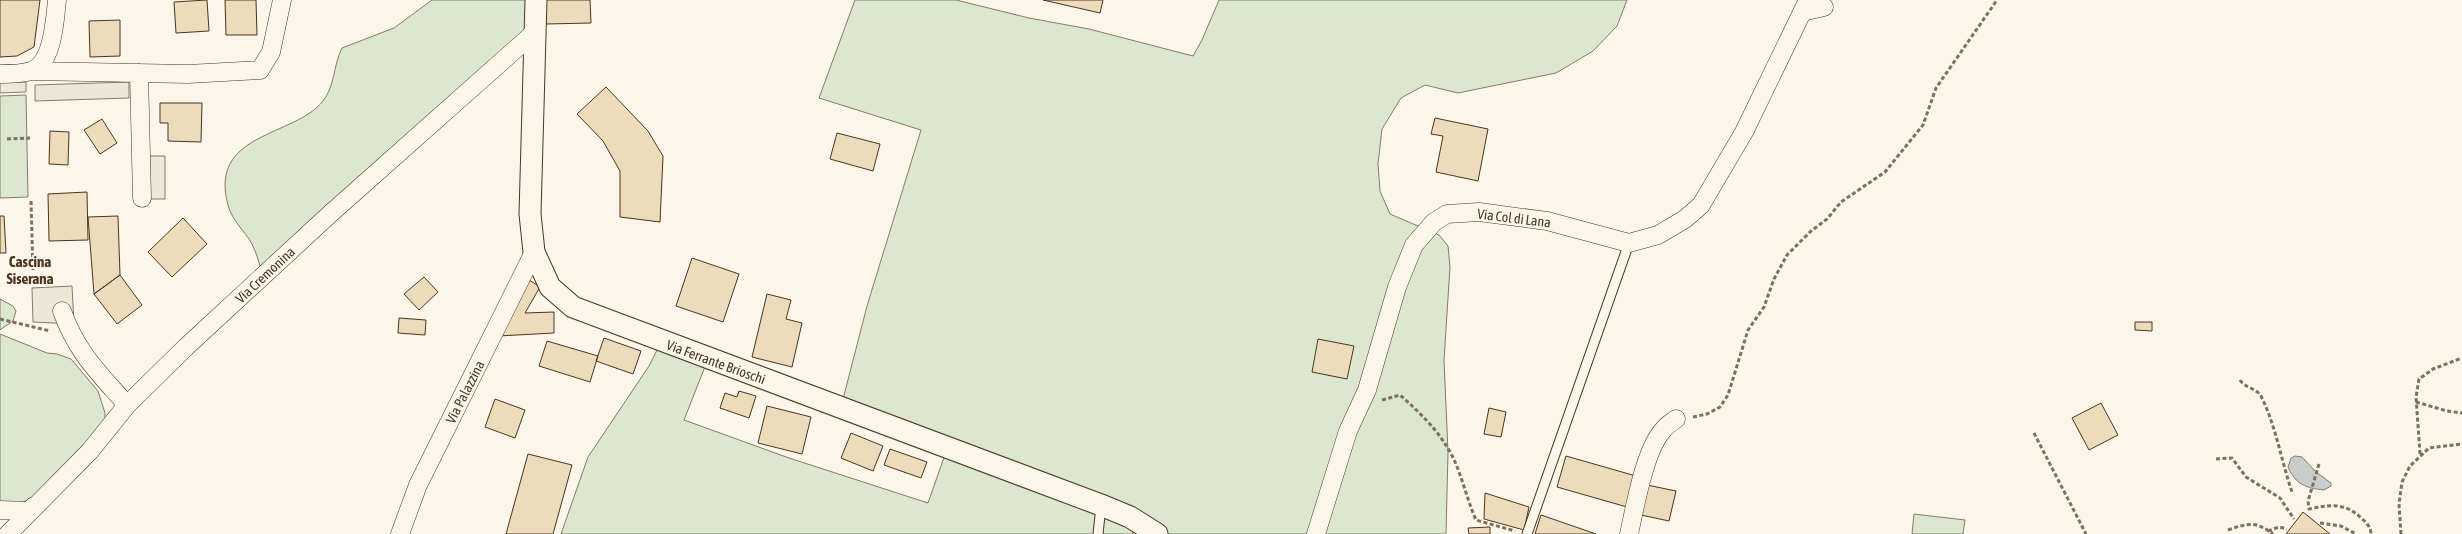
<svg xmlns="http://www.w3.org/2000/svg" width="2462" height="534" font-family="'Asap Condensed',sans-serif">
	<style>
		.green { fill: #dce7d0; stroke: #887966 }
		.parking { fill: #ede7d9; stroke: #887966 }
		.water { fill: #c9cecd; stroke: #887966 }
		.building { fill: #ecdcbc; stroke: #4a3520 }
		.lines { fill: none; stroke-linecap: round; stroke-linejoin: round }
		.service-casing { stroke: #4a3520; stroke-width: 11 }
		.minor-casing { stroke: #4a3520; stroke-width: 19 }
		.tertiary-casing { stroke: #4a3520; stroke-width: 23 }
		.path { stroke: #7f6f5c; stroke-width: 3; stroke-dasharray: 4 2.5; stroke-linecap: butt }
		.service { stroke: #fbf6e9; stroke-width: 9 }
		.minor { stroke: #fbf6e9; stroke-width: 18 }
		.tertiary { stroke: #fbf6e9; stroke-width: 21 }
		.labels { text-anchor: middle; dominant-baseline: central; stroke-width: 4; stroke-linejoin: round; paint-order: stroke }
		.street-label { font-size: 14px; fill: #4a3520; stroke: #fbf6e9 }
		.neighbourhood-label { font-size: 15px; font-weight: bold; fill: #4a3520; stroke: #fbf6e9 }
	</style>
	<rect width="100%" height="100%" fill="#fbf6e9"/>
	<path class="green" d="M432,0h104v31l-273,245c-3,-10 -6,-22 -11,-32 -7,-13 -20,-23 -24,-39 -20,-73 67,-68 95,-104 12,-15 10,-35 19,-53l52,-20z
		M855,0h101l73,18 60,11 104,27 9,-16 17,-40h408l-10,26 -24,25 -37,22 -98,20 -33,-8 -24,13 -19,31 -4,35 2,27 10,23 49,21 9,11 2,21 -6,93 4,92 -2,82h-289l-27,-16 3,16h-572l27,-77 61,-91 12,-24 47,17 -24,61 105,38 139,45 20,-57 -107,-39 26,-101 54,-176 -102,-32z
		M26,95l2,102 -28,1v-102z
		M0,299l13,7 3,5 -3,10 -13,9z
		M0,334l47,19 10,1 14,5 27,32 7,22v9l-6,11 -61,61 -14,8 -24,4z
		M1914,514l51,6 -2,14h-51z"/>
	<path class="parking" d="M0,82h26v10l-26,1z
		M129,82v16l-94,3v-16z
		M149,156h16v43h-16z
		M72,286l2,38 -41,-2 -1,-34z"/>
	<path class="water" d="M2295,456l7,1 14,15 15,11v3l-7,4c-18,-2 -28,-5 -36,-23l3,-9z"/>
	<path class="building" d="M0,0h40l-6,47 -17,9 -17,1z
		M207,0l2,31 -33,2 -2,-31z
		M225,0h31l1,35h-31z
		M545,0h45l1,23 -45,1z
		M1043,0h60l-3,13z
		M120,20v36l-30,1 -1,-36z
		M606,87l42,44 15,25 -3,66 -40,-5v-46l-17,-30 -26,-27z
		M160,103h42l-1,39 -33,-1v-18h-8z
		M1435,118l53,11 -10,52 -42,-9 7,-36 -12,-2z
		M102,119l15,24 -17,11 -16,-24z
		M50,131l19,1 -1,33 -19,-1z
		M837,133l43,11 -7,27 -43,-12z
		M87,192l1,48 -39,1 -1,-47z
		M0,216h4l2,37h-6z
		M118,216l2,59 -26,19 -6,-77z
		M183,218l24,26 -35,33 -24,-25z
		M692,258l47,16 -16,48 -47,-16z
		M120,275l22,30 -25,19 -23,-30z
		M424,277l14,15 -19,18 -15,-16z
		M526,278l14,9 -15,26 29,-1v21l-56,3z
		M767,294l24,6 -5,19 16,4 -10,44 -40,-10z
		M399,318l27,2 -1,15 -27,-2z
		M2135,322h17v9l-17,-1z
		M604,338l37,13 -8,23 -37,-13z
		M1318,339l36,7 -7,33 -35,-7z
		M547,341l51,15 -8,26 -51,-16z
		M739,391l17,5 -7,22 -29,-10 5,-15 12,4z
		M495,399l30,11 -10,28 -30,-11z
		M2101,403l17,32 -29,15 -17,-32z
		M767,406l44,11 -9,37 -44,-11z
		M1489,408l17,4 -5,25 -17,-3z
		M851,433l32,13 -10,25 -32,-13z
		M890,449l37,13 -6,16 -37,-13z
		M528,454l44,11 -19,69h-47z
		M1566,456l70,20 -9,31 -70,-20z
		M1647,485l29,6 -7,30 -28,-6z
		M1485,493l44,14 -5,23 -40,-11z
		M2303,512l27,22h-44z
		M1541,515l55,19h-61z
		M1490,527v7h-21l-1,-6z"/>
	<g class="lines">
		<defs>
			<path id="service" d="M1098,534l3,-28
				M1527,534l102,-291"/>
			<path id="minor" d="M1802,12l22,-5
				M33,71l155,3 72,-4 11,-18 11,-52
				M139,73l3,125
				M0,74c10,0 22,0 31,-3 22,-7 24,-52 26,-71
				M62,311c15,42 37,62 65,94
				M0,510l29,1 5,-5
				M8,534l82,-83 37,-46 59,-58 144,-133 206,-183
				M400,534l18,-49 116,-233
				M1316,534l32,-103 19,-41 30,-103 17,-42 20,-23 13,-8 32,-2 68,9 82,22 29,-8 27,-16 16,-14 43,-73 64,-132
				M1629,534c6,-27 16,-86 35,-105 3,-4 8,-7 12,-10"/>
			<path id="tertiary" d="M536,0l-6,214 4,38 16,35 23,20 528,198 29,12 27,17"/>
		</defs>
		<use href="#service" class="service-casing"/>
		<use href="#minor" class="minor-casing"/>
		<use href="#tertiary" class="tertiary-casing"/>
		<path class="path" d="M7,139l23,-1
			M31,201l2,71
			M0,319l50,12
			M2240,380c5,8 16,8 21,16 15,30 20,64 31,96
			M1382,400l18,-5c25,22 48,45 59,77 6,16 10,32 17,48l39,11
			M2416,402l31,9 15,2
			M1693,417l14,-3 13,-7 8,-12 20,-65 16,-23 10,-28 13,-24 23,-23 17,-13 14,-17 44,-30 38,-47 13,-37 61,-88
			M2034,433l52,101
			M2420,454l-4,-57 3,-18 14,-10 29,-11
			M2216,459l16,-1 14,19 34,21 14,21
			M2319,464l-11,37 1,8c20,-4 36,-7 52,9 5,4 10,9 10,16
			M2320,523l21,3 15,8
			M2228,530c20,-7 28,-9 45,4
			M2268,531l11,-4 8,2
			M2401,534l-2,-30 3,-22 8,-16 19,-18 33,-4"/>
		<use href="#service" class="service"/>
		<use href="#minor" class="minor"/>
		<use href="#tertiary" class="tertiary"/>
	</g>
	<g class="labels">
		<g class="street-label">
			<text transform="translate(1514 218) rotate(7)">Via Col di Lana</text>
			<text transform="translate(265 275) rotate(-43)">Via Cremonina</text>
			<text transform="translate(716 362) rotate(20)">Via Ferrante Brioschi</text>
			<text transform="translate(465 392) rotate(-63)">Via Palazzina</text>
		</g>
		<g class="neighbourhood-label">
			<text x="30" y="261">Cascina<tspan x="30" dy="17">Siserana</tspan></text>
		</g>
	</g>
</svg>
